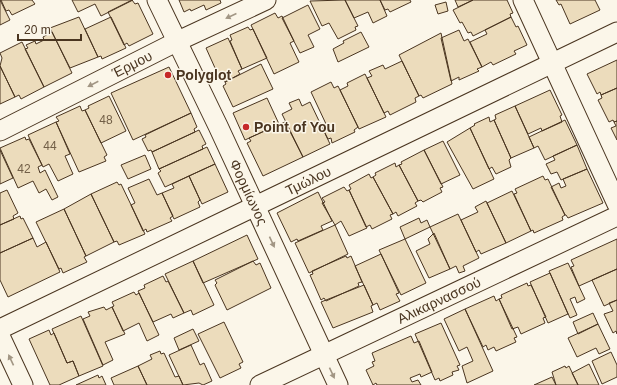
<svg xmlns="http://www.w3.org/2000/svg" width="617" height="385" font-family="Arial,sans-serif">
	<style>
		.building { fill: #ecdcbc; stroke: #4a3520 }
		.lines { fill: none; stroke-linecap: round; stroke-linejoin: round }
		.minor-casing { stroke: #4a3520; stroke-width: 21 }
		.minor { stroke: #fbf6e9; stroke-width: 19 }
		.oneway { fill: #a29684 }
		.poi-dot { fill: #c62828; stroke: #fbf6e9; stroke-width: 1.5 }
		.labels { text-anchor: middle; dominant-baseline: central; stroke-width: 3; stroke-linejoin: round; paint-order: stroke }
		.number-label { font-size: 12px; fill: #725f47 }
		.street-label { font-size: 14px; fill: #4a3520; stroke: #fbf6e9 }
		.poi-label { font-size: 14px; font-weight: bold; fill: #4a3520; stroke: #fbf6e9; text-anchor: start }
	</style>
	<rect width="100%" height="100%" fill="#fbf6e9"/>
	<path class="building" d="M0,0l10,20 -10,5z
		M1,0h31l3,4 -23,11 -3,-5 -3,1z
		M72,0h61l-32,16 -6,-12 -17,8z
		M132,0l3,4 3,-1 15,31 -24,12 -2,-3 -3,2 -16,-33z
		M179,0h41l1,3 -15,7 -2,-5 -13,6 -1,-2 -6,3z
		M345,0h35l7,16 -14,7 -5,-11 -14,6z
		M345,0l13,26 -3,1 1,3 -18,9 -9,-16 -7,3 -12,-25z
		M380,0h30l1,2 -21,10 -2,-3 -3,1z
		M455,0h18l-15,7z
		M473,0h34l6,13 -3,1 1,3 -38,19 -2,-4 -3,1 -6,-11 -2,1 -7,-13z
		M556,0h39l5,10 -30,14 -9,-20 -2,1z
		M446,2l2,9 -10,3 -3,-9z
		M308,5l12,24 -12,6 6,12 -14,6 -18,-35z
		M275,13l3,5 4,-2 12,25 -4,2 9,19 -25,12 -23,-49z
		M79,17l19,40 -28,11 -20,-40z
		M111,17l15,31 -24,11 -1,-3 -3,1 -13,-28z
		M511,17l5,10 2,-1 9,19 -13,6 2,3 -23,11 -2,-3 -9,5 -12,-25 17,-8 -2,-4z
		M248,27l2,3 3,-1 14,29 -25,11 -12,-28 2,-1 -2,-5z
		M459,30l5,11 4,-2 14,28 -5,2 2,2 -20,9v-3l-8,4 -10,-43z
		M52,32l20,41 -28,14 -19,-38 3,-1 -2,-3 9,-4 1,3 8,-4 -1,-3z
		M361,32l8,15 -31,15 -5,-13 11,-6 -1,-2z
		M441,33l11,51 -29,14 -2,-3 -2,1 -20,-41z
		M228,38l14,31 -4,2 2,3 -15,8 -2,-4 -3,1 -14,-31z
		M22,42l22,45 -23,12 -2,-4 -4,2 -15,-31 2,-8 -2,-5z
		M617,60v28l-16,7 -1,-3 -3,2 -10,-20z
		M402,61l17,35 -4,2 1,4 -26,13 -2,-4 -4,2 -17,-35 5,-2 -3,-5 14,-6 2,4z
		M261,64l12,25 -40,18 -10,-21 3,-2 -1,-2z
		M0,66l15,31 -15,7z
		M169,67l22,46 -58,27 -22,-47z
		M365,74l21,43 -27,12 -19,-39 8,-4 -1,-3z
		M331,82l3,6 4,-2 2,4 18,37 -4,3 1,2 -23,11 -1,-5 -3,1 -6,-12 4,-3 -15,-32z
		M617,88v33l-3,1 -1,-2 -4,2 -11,-22 4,-2 -1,-3z
		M550,90l12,25 -2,1 2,6 -20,9 -1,-3 -13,6 -13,-28z
		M109,96l17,35 -25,12 -16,-33 4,-2 -1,-2z
		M267,98l12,26 -34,16 -12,-27z
		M299,99l3,7 8,-4 20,42 -27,13 -21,-43 10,-5 -3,-6z
		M80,106l2,5 3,-1 22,45 -3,2 2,4 -27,11 -23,-50 3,-1 -3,-4z
		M515,106l19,42 -23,10 -17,-38 2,-1 -1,-4z
		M191,113l6,14 -3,2 1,3 -43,20 -1,-2 -3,1 -6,-12 4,-2 -1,-2z
		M489,117l1,5 4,-2 17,38 -2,2 2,7 -15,7 -4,-7 -3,2 -19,-41 5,-3 -1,-1z
		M565,120l12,25 -32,15 -7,-14 -4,2 -5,-11z
		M617,121v19l-6,-12 5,-2 -2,-4z
		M56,122l14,32 -5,2 8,18 -15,7 -9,-17 -6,3 -15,-32z
		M285,122l18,35 -40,19 -16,-33 4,-2 -2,-3z
		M470,128l24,51 -21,10 -26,-47z
		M199,130l7,14 -4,2 1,3 -44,20 -7,-17z
		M25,137l1,3 3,-1 13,26 -4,2 2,6 5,-3 13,27 -6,3 -6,-11 -7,4 -6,-12 -15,7 -18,-40z
		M443,141l17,34 -19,9 -17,-34z
		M577,145l10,24 -26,11 -4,-8 -6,2 -5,-10 9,-4 -2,-4z
		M207,147l8,17 -50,23 -7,-14 3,-2 -2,-2z
		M0,150l13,28 -13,6z
		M424,150l19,37 -3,1 2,4 -19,10 -2,-2 -3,1 -19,-36 3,-1 -1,-2z
		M145,155l6,14 -23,10 -7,-14z
		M395,163l1,4 3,-2 19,36 -3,2 2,3 -19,10 -2,-4 -3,2 -20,-37 3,-2 -1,-2z
		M215,164l13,28 -26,12 -13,-28z
		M587,169l16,34 -35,15 -2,-3h-1l-14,-28 8,-4 2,5 5,-2 -3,-7z
		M369,174l2,4 2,-1 20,37 -3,1 2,4 -20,10 -2,-4 -4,2 -17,-37 2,-1 -2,-4z
		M189,176l11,24 -2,2 2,5 -26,12 -12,-26 12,-5 -2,-4z
		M543,176l2,4 3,-1 17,36 -3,2 1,3 -29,13 -1,-3 -2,1 -17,-37 3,-1 -2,-4z
		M149,179l8,16 5,-2 11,23 -3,2 2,3 -25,11 -1,-3 -3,2 -12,-26 4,-2 -7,-15z
		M117,182l2,3 2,-1 24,50 -26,11 -2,-4 -3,1 -23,-48z
		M344,187l3,4 2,-1 18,38 -18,8 -8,-15 -6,4 -13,-22 3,-1 -3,-4z
		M7,190l11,23 -5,3 1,3 -14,6v-32z
		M512,191l19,40 -25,12 -19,-40z
		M318,192l14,29 -11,5 2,4 -25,11 -1,-2 -6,3 -14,-29z
		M91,194l23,48 -28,14 -22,-47z
		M486,201l20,42 -25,11 -2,-4 -3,2 -15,-32 17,-8 -3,-5z
		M64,209l22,47 -2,1 3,5 -24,11 -2,-5 -2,1 -23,-47z
		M458,214l21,44 -16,8 2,5 -6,2 -3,-7 -6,3 -20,-42z
		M20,216l1,3 2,-1 10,20 -33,15v-28z
		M419,218l2,5 6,-3 3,7 -25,12 -5,-12z
		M335,225l13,29 -39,19 -14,-30z
		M434,233l16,36 -21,9 -13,-27 14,-7 -2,-5z
		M247,235l11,24 -55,24 -10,-22z
		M33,238l4,9 9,-5 14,30 -52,25 -8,-17v-27z
		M405,239l21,44 -25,12 -22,-45z
		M617,239v30l-38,17 -8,-19 3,-1 -3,-6z
		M381,254l18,39 -3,1 4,7 -20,9 -3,-7 -4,2 -18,-39z
		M346,256l1,2 4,-2 11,26 -4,1 1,3 -33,15 -2,-3 -3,2 -11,-25 3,-1 -1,-3z
		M193,261l21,44 -21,10 -2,-5 -7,3 -19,-39z
		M253,261l3,4 4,-2 11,25 -44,22 -12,-25 2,-2 -2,-3z
		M568,263l17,36 -8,4 -2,-6 -5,2 7,16 -7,3 -21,-47z
		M617,269v31l-13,6 -12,-26z
		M550,273l18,41 -20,9 -18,-41z
		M163,276l3,6 2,-1 16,32 -11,5 -2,-4 -18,8 -15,-31 7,-3 -1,-3z
		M527,283l1,3 3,-1 15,32 -3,1 2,5 -24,11 -3,-7 -6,2 -13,-30 3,-1 -1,-3z
		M364,285l9,20 -2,1 2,6 -40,16 -12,-26z
		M134,292l2,3 3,-2 20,42 -12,6 -8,-18 -16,8 -11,-24 2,-1 -2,-4z
		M494,296l2,5 3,-2 18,38 -3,1 2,4 -20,9 -2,-4 -6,3 -2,-5 -3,2 -18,-38z
		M617,300v34l-1,-3 -3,2 -9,-19 9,-3 -4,-8z
		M104,307l2,3 6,-3 13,27 -20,8 8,18 -10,5 -20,-46 7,-3 -2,-4z
		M465,309l28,62 -26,12 -5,-17 11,-5 -6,-14 -8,4 -15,-32z
		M593,313l5,11 -20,10 -5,-12z
		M81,316l22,50 -24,10 -6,-15 -6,2 -15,-34z
		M224,322l19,40 -4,2 2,4 -21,10 -22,-44z
		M441,323l19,42 -3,1 2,4 -7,2 1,3 -13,6 -1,-3 -4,2 -20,-46z
		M598,324l12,25 -11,5 -3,-6 -19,9 -9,-19z
		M193,329l6,12 -20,9 -5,-12z
		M49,330l2,5 3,-2 13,30 6,-2 6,15 -20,9h-9l-21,-46z
		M411,336l3,7 5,-2 13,31 -11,5 -1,-3 -10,4 2,4 6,-2 3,5h-44l-1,-2 -3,2 -7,-15 8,-4 -2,-4 3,-1 -3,-8z
		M191,345l9,20 4,-2 8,18 -9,4 -4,-2 -16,2 -14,-30z
		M160,351l1,3 3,-1 11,24 4,-1 4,9h-36l-9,-19 14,-7 -2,-4z
		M611,352l6,13v12l-15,7 -10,-23z
		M589,364l10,21h-21l-6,-12z
		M138,366l9,19h-33l-3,-7z
		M565,366l1,2 3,-2 9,19h-22l-4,-13z
		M98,375l1,3 3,-2 4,9h-30z
		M552,377l4,8h-22z"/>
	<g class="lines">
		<defs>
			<g id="minor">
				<path id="s1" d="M157,0l61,126 120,259"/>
				<path d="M523,0l94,204"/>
				<path id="s2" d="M0,131l178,-90 88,-41"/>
				<path id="s3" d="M0,329l617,-297"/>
				<path d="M0,336l23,49"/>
				<path id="s4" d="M260,385l357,-169"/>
			</g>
		</defs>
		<use href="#minor" class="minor-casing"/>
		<use href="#minor" class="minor"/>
	</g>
	<defs><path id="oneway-solid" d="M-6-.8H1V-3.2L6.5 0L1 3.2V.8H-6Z"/></defs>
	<g class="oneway">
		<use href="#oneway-solid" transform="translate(231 16) rotate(155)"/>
		<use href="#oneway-solid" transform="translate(93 84) rotate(153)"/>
		<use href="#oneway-solid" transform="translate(272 242) rotate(65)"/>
		<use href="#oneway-solid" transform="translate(11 360) rotate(-115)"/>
		<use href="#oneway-solid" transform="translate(332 373) rotate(65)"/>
	</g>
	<g class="poi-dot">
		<circle cx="168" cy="75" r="4"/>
		<circle cx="246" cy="127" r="4"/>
	</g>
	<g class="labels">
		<g class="number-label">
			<text x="106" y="120">48</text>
			<text x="50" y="146">44</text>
			<text x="24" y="169">42</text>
		</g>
		<g class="street-label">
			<text stroke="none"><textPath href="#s2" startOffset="148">Έρμου</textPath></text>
			<text stroke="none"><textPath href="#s3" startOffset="342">Τμώλου</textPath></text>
			<text stroke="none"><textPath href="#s1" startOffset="213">Φορμίωνος</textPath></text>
			<text stroke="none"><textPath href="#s4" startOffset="198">Αλικαρνασσού</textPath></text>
		</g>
		<g class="poi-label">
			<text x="176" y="75">Polyglot</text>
			<text x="254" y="127">Point of You</text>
		</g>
	</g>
	<path d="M18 34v6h63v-6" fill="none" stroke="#4a3520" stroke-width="2"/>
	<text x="24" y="34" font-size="12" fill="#4a3520" stroke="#fbf6e9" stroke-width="3" paint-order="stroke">20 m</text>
</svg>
